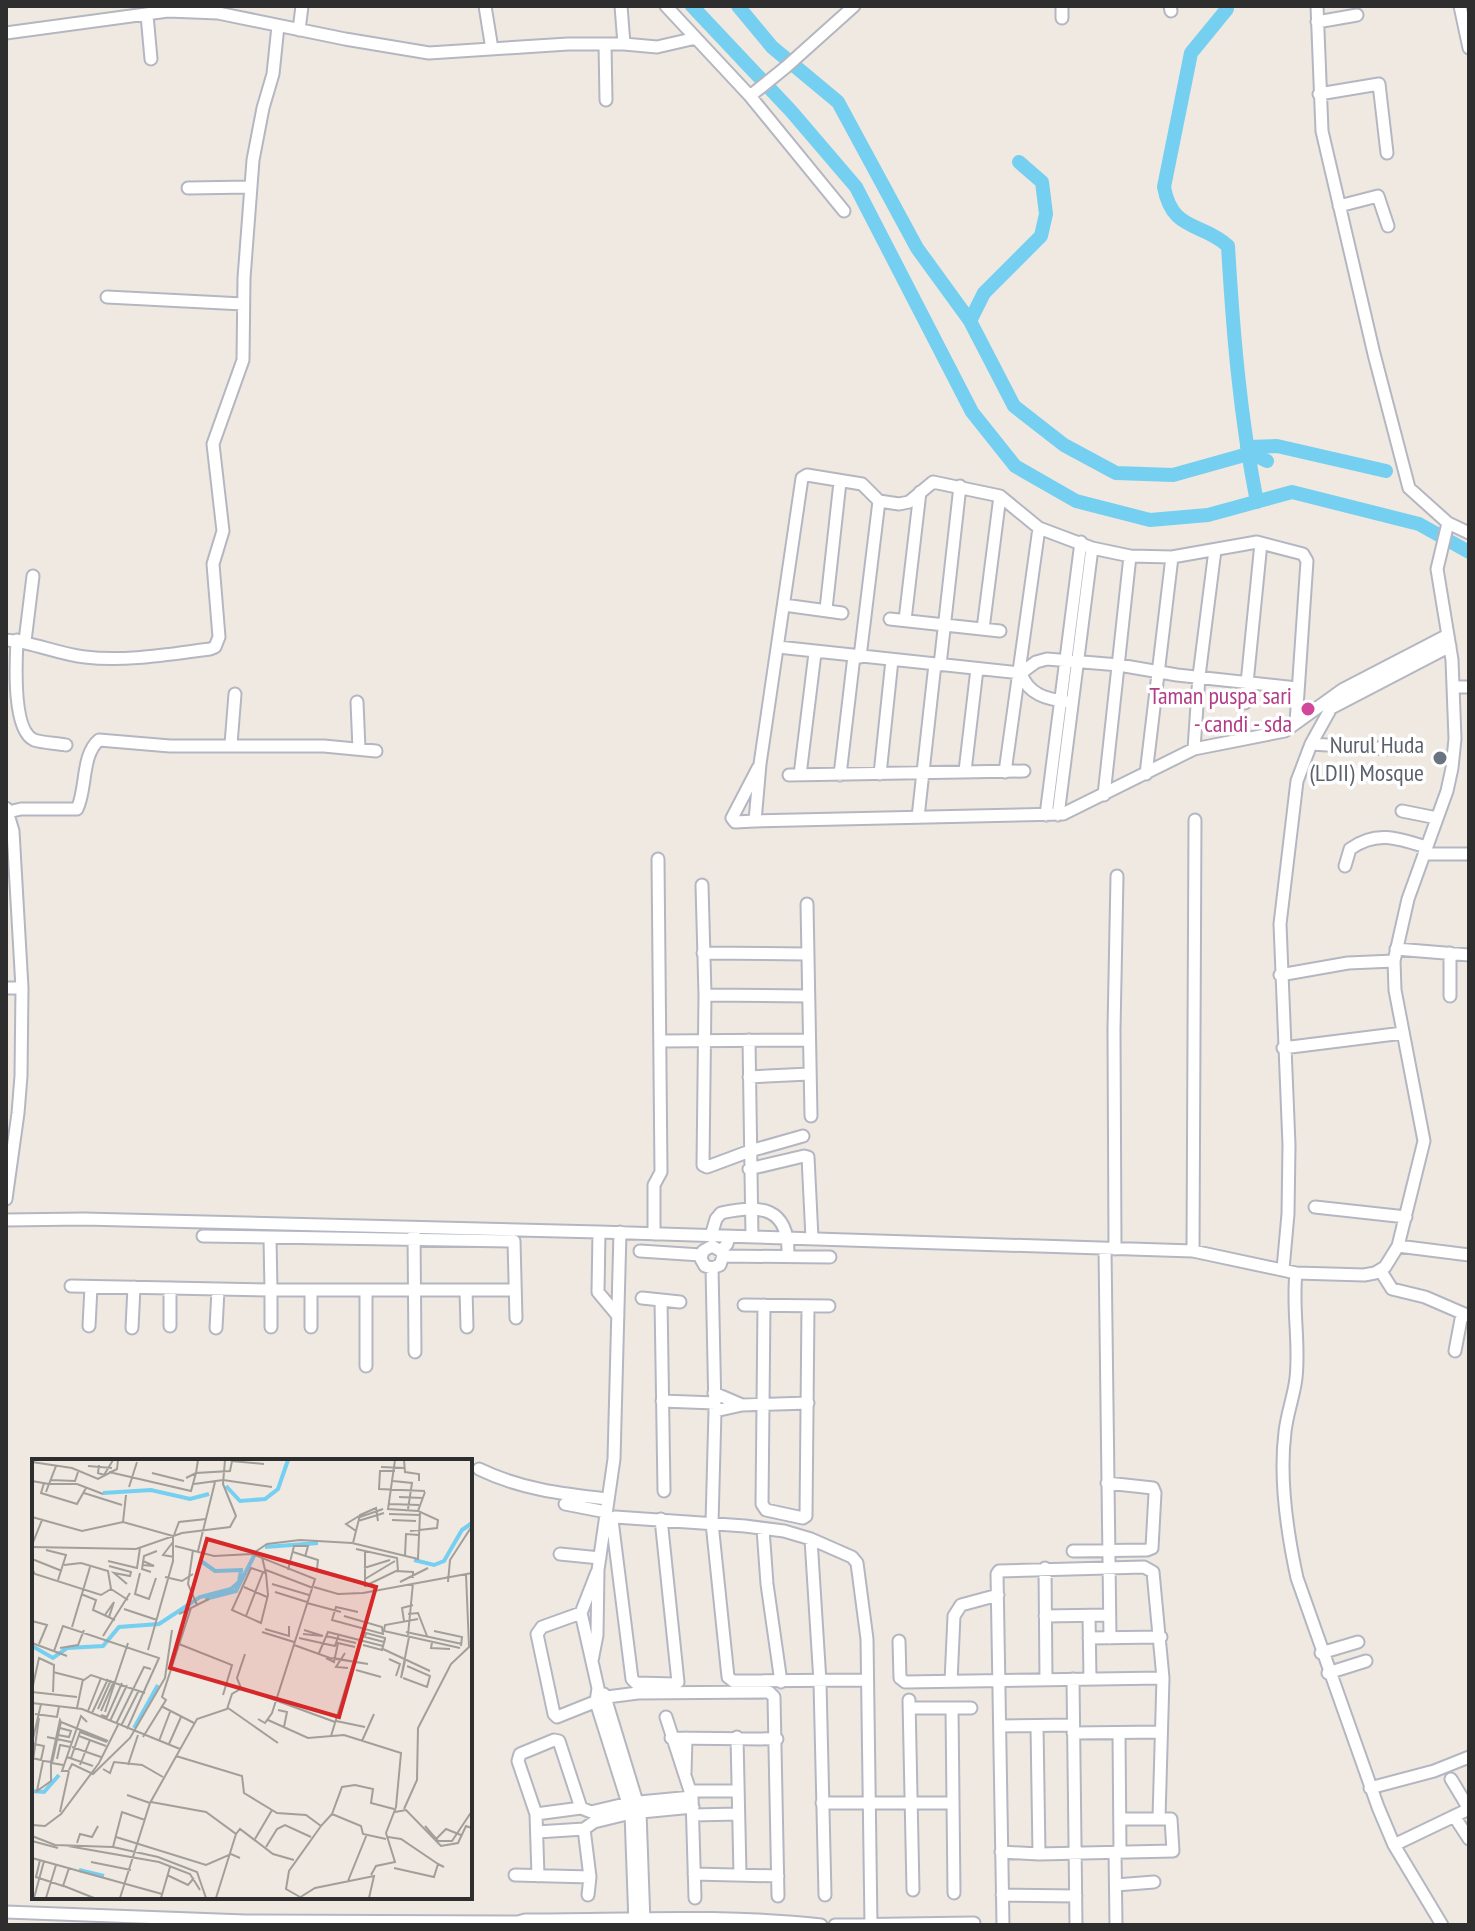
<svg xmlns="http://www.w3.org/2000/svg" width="1475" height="1931" font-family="'PT Sans Narrow',sans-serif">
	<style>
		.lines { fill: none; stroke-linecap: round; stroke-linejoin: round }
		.river { stroke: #75cff0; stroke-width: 14 }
		.minor-casing { stroke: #b4b7c1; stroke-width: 15 }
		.minor { stroke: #fff; stroke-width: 11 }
		.hotel-dot { fill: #d1479c; stroke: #fff; stroke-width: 3 }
		.worship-dot { fill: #6b7280; stroke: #fff; stroke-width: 3 }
		.labels { text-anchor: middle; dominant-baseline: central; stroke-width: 7; stroke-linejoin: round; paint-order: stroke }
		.hotel-label { font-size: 24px; fill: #b23c85; stroke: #fff; text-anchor: end }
		.worship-label { font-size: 24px; fill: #5b616d; stroke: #fff; text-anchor: end }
		.inset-river { fill: none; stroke: #75cff0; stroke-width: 4 }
		.inset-road { fill: none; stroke: #a29e99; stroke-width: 2 }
		.view { fill: #d62828; fill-opacity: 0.15; stroke: #d62828; stroke-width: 4 }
		.inset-edge { fill: none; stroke: #2e2e2e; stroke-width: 4 }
	</style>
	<rect width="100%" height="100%" fill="#efe9e1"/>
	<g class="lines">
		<path class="river" d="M692,6l99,105 65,76 116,225 43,54 61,35 74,19 58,-5 84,-23 127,32 50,28
			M738,6l34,41 66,55 79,146 53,73 44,85 50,39 52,28 57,2 75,-21
			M1227,9l-36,44 -27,134c8,45 38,35 64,59 5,86 12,171 29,256
			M970,321l14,-28 57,-57 5,-22 -4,-32 -23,-20
			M1247,447l30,-1 109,25
			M1248,457h11l8,4"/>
		<defs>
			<path id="minor" d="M485,6l7,43
				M621,6l3,38
				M666,6l84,90 94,115
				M1170,6l1,5
				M1460,6l9,42
				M147,15l4,44
				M1062,18v-12
				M1317,22l40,-7
				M299,30l3,-24
				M6,33l162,-22 50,2 127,26 84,14 139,-9h56l33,3 39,-9
				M605,44l1,56
				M1319,94l60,-10 8,69
				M750,96l36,-29 68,-61
				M188,188l63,-1
				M1339,206l39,-10 10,30
				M107,297l136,7
				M1448,523l21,10
				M784,605l58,8
				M826,609l14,-127
				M890,619l110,12
				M905,620l15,-128
				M983,629l17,-133
				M6,640c27,2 52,14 79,17 41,5 85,-3 125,-8l5,-2 4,-10 -6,-73 10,-33 -10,-87 30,-84 1,-82 9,-118 10,-52 10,-34 5,-48
				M17,640c-1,21 -5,90 17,100 9,3 22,3 32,5
				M25,641l8,-65
				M778,647l243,26 15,-11 11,-3 72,6 58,10 120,13
				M860,657l19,-156
				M940,665l20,-179
				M1021,673c7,22 26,26 47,29
				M1454,687h15
				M357,702l2,47
				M1245,703l16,-160
				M1296,722l11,-161 -4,-7 -46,-12 -85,15 -42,-1 -38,-8 -53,-20 -39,-32 -67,-14 -24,20 -10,2 -20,-3 -17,-17 -55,-9 -5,3 -42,286 -5,57 308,-7 131,-65 91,-18 57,-41 106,-55
				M231,744l4,-50
				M1311,744l82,5
				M1194,749l5,-73 16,-126
				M965,771l12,-102
				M1005,772l34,-244
				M880,774l12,-114
				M1146,774l26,-217
				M789,775l235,-4
				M800,775l15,-122
				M840,775l14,-119
				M1104,795l26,-239
				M6,808l7,23 9,157 -1,88 -3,37 -12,86
				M1402,811l35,7
				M8,812l13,-3h56c10,-20 4,-54 22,-69l71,6h154l52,5
				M1046,815l35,-273
				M1058,815l34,-267
				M918,817l17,-153
				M755,821l-20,1 -3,-4 26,-50
				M1424,854h45
				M1345,866l5,-17c26,-19 48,-11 76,-2
				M702,885l3,110 -2,170 4,2 43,-16 53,-15
				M807,904l4,212
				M1396,949l73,6
				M703,953l104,1
				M1280,975l68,-12 46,-2
				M6,988h16
				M705,995l103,1
				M1450,996v-43
				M749,1040l3,197
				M661,1041l147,-1
				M1283,1048l120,-15
				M749,1077l60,-3
				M749,1169l55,-13 4,1 4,81
				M1315,1207l91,10
				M6,1220l78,-1 515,13 594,19 103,22 68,2 11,-2 10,-6 13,-21 26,-105 -29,-151 -1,-29 14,-62 39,-108 5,-23 3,-29 -3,-79 -15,-91 11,-46 -39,-35 -35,-134 -52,-223 -5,-125
				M414,1232l1,120
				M599,1232l-1,60 20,24
				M654,1234v-49l7,-13 -3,-313
				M203,1236l311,5 2,77
				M711,1236l5,-17 5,-6c40,-9 68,-6 67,42
				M1398,1246l71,9
				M1105,1249l5,389
				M1115,1249l-1,-219 3,-154
				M640,1251l61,4
				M721,1251l-9,-5 -9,5 -2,8 4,7 7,2 8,-3 3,-9 -2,-5 6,-7 2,-7
				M1193,1251l2,-431
				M723,1256l107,1
				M712,1268l3,143 -3,112 16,154 5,4 134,-1
				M1283,1269l5,-55 1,-69 -9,-221 17,-143 14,-37 20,-36 119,-62
				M1380,1270l12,19 33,8 44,19
				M1296,1273c-4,35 4,70 0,105 -2,18 -9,35 -11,54 -6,47 2,100 12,146l81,229 16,38 48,80
				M71,1286l200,4 -1,-52
				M366,1290v76
				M466,1290l1,37
				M642,1298l38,4
				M661,1300l3,191
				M744,1305l85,1
				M764,1305l-2,199 4,6 37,8 3,-2 2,-210
				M89,1326l2,-39
				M170,1326v-38
				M271,1327v-37h244
				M311,1327v-37
				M132,1328l2,-41
				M216,1328l2,-38
				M1455,1351l7,-37
				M714,1393l28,12 -27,6
				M662,1401l53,2
				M742,1405l66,-2
				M479,1469c41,20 83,25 128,30
				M565,1504l41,8
				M661,1519l17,163 -3,2 -39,-1 -4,-4 -20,-159 3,-3 130,9 39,5 27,8 41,18 5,6 10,76 4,286
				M763,1529l4,55 14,98
				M811,1539l9,143 5,213
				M1073,1551l74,-1 5,-2 3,-55 -2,-5 -46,-5
				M560,1554l40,4
				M1045,1568l1,112
				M597,1572l-16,41 17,75 -2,14 35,111 4,111
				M581,1613l-39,14 -5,7 17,80 3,3 50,-20 31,-4 131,-1 5,5 4,199
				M1045,1616l64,-1
				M1089,1616l1,63
				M1089,1638l72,-1
				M899,1641l1,37 5,4 258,-4
				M1321,1653l37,-11
				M592,1661l5,-26 1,-65 16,-111 6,-227
				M1328,1673l38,-12
				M1073,1679l3,246
				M951,1681l3,-65 7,-11 37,-10
				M604,1694l36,118 4,111
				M909,1700l4,190
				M909,1708h62
				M952,1708l2,185
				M666,1717l26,80 3,101
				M1000,1726l73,-1
				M1037,1726l2,128
				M1073,1733l87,-1
				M1119,1733l1,119
				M737,1737l3,137
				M671,1738l106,1
				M685,1773l1,-35
				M1451,1779l18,30
				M1370,1788l64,-17 35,-14
				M690,1791h47
				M822,1803h130
				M536,1814l45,-6 10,4 38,-9 63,-6
				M693,1815l45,-1
				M1454,1816l15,23
				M584,1829l6,48 -2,18
				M537,1832l47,-3 10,-7 37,-9 62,-6
				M1394,1845l75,-36
				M1001,1852l38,2 134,-3 -2,-32h-50
				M1115,1852l1,73
				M694,1874l84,2
				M515,1875l75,2
				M538,1876l-2,-62 -18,-53 2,-7 34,-14 5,1 22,67
				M1116,1885l38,-3
				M1002,1895l74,1
				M6,1912l239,9 273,1 7,-2c99,0 198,-6 296,5
				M835,1925l139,-2
				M1003,1925l-6,-351 2,-3 145,-4 9,5 10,106 -4,140"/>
		</defs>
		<use href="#minor" class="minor-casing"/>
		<use href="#minor" class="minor"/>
	</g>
	<circle class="hotel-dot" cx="1308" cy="709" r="8"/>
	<circle class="worship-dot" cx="1440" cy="758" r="8"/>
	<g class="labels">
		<g class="hotel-label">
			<text x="1292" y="695">Taman puspa sari<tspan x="1292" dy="28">- candi - sda</tspan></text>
		</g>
		<g class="worship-label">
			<text x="1424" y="744">Nurul Huda<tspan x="1424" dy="28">(LDII) Mosque</tspan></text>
		</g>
	</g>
	<g transform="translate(32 1459)">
		<rect width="440" height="440" fill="#efe9e1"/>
		<path class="inset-river" d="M194,27l14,15 25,-2 13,-10 10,-29M71,34l48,-3 39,9 19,-5M233,88l53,-4M382,101l20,5 10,-4 18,-31 10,-7M169,102l14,10 28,-1M173,140l31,-8 20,-39M0,187l21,12 14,-10 36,-2 16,-19 40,-3 41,-27 31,-8 8,-7 2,-12M102,269l24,-43M0,332l12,1 15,-17M47,411l25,6"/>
		<path class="inset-road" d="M363,1l-7,49 30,2M372,1l1,12 14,2v7M199,2l33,3M0,3l40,6 26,11 19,-10 1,-9M67,6l-1,8 6,2 9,-15M56,7l24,2M349,8l24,1M363,12h-15l-1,18 46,2M77,13l82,19 5,-18 34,-2 2,-10M120,14l32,8M154,19l10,-5 2,-13M18,21l25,1 3,-9M0,22l17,3 7,-18M361,22l19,2 -4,26M12,24l-3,10 36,11 9,-16M162,25l29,-4 49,7M97,28l8,-25M14,33l3,-8h28l26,10M52,34l38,12M367,38l24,1M357,45l30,1M357,55l31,1M0,58l50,14 41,-9 50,14v25l-25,89M328,58l23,-8M360,61l24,1M326,62l26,-8M91,63l3,-27M324,72l-10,-7 13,-8M378,72l27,-3 1,-8 -20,-9 7,-19M142,76l5,-13 27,-3M141,83l-10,13 11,2M320,84l66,16 2,-46M321,84l7,-28 16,-7 2,13M0,86l10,-25M143,87l39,10 38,-2 63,25 -43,134 -7,10 -7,-4M0,88l104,2 46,-16 48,-6 6,-11 -13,-32 2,-24M324,90l41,9 1,13M14,91l20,5 -8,25M161,91l-5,34 9,21M166,92l17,-69M333,92v36M261,93l25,8 -1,9M220,95l15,-10 33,-4 52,3M373,96l1,-21 13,1M230,98l4,17 2,21 -7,28 -29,-13 19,-42 15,5M0,100l30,12M76,102l29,7 3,-20M32,106l17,-2 27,8 3,18 17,11M110,106l12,1 -11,-5M77,107l22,6 -1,4 -16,-3 13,11M332,109l26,-8M0,110l3,5 66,21 10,-6M234,111l47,18M256,111l6,-24h14l-3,11M119,113l-9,-3 2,-13 13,-5M108,114l-5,21 14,5 7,-21M133,118l17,4 11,-7M333,120l30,-18M368,123l28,-14M416,123l2,-22 22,-34M240,125l37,11M333,127l31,-15 17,1v6M212,128l23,10M282,128l24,7 25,-1 109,-20M243,133l32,10M49,135l15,6 -3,10 22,10M275,144l34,9M92,150l33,11M147,155l30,-15M376,155l10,-1 9,23M73,156l9,-13 -5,15M214,157l17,-44M312,157l38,11 1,7 -51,-14 4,-13 22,5M386,160l-33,6 -1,6 76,17M0,162l15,4 -8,19M372,162l-2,-13 11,-3M40,168l18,-60M233,170l24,7v-10M402,172l28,6 -1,9M230,173l32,10M374,173l56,12M271,175l20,2 -19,-6M376,176l5,-52M71,177l27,-43M294,177l30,7M267,179l36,8 4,-12M400,183l-1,6 19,1M0,184l35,13M147,185l53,21 -9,30M262,186l36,13 38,6 -35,-6M331,186l19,5 3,-11v-1l-19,-5 -1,4 19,5M28,189l18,-3 6,-15M351,190l47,22M22,192l9,-25 96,32 -32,71M287,194l9,-21 55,14M313,194l-9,14 12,1M294,199l8,4 4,-19 17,4M357,200l11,5 -4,12M373,202l-4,17 8,-41M324,211l25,7M21,213l31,8 7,-5 54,18M371,219l24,9 3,-11 -23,-10M209,229l-4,-10 8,-24M0,231l7,-32 15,7 -1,27M0,233l45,5M0,244l50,6 98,40M129,247l33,17M45,249l6,-29M196,249l50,35M66,250l13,-29M246,251l9,2 -3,15M56,252l13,-33M69,252l13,-30M73,253l23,-69M60,254l16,-34M3,255l22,3 2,-11M69,256l6,2 15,-34M236,261l40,18 36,-3 57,18 -5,54 -10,26 9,29 -19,4 -5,9M78,262l17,-36M304,262l29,6M29,263l47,19M84,265l28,-57 7,2M89,267l18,-36M48,273l27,10M26,276l11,2 2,-6 -11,-3M47,277l27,10M299,277l32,-105M15,278l24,5M111,278l23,-37 -4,-3 29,-89M127,282l11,-29M330,282l12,-27M0,284l9,-39M137,285l12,-27M40,288l29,10M144,297l66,20 2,17 33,20 29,2 15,11 11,-12 29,12 2,8 23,5M35,298l26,9M0,299l9,2 3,-14 -10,-2M39,299l10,-29M25,300l3,-14 10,2M20,304l8,-37 1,-4 -1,-2 -9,42v19l-14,10 6,-30h1l7,1 1,1 11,2M48,306l10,-25M96,306l10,-30M0,308l7,-49M71,310l7,4 4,-11 28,3 21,12M37,311l3,-6 21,10 37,-36 35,-60 7,-48M37,312h-7l19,-55 6,6M95,336l23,8M119,343l55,10 30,22 -20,64M372,350l13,-29 1,-52 33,-64 18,-17 -3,-73M28,353l9,-41M363,353l11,-2 35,36 17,-3 8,-17 6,2M300,355l10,-27 13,-2 18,4 -2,14 23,6M0,366l13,1 16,-12 38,-51 19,-38M393,367l13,15h14l20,-30M204,375l4,-5 33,25 21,6M0,377l23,9 58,2 45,10 39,15 9,26M84,378l90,28 25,-11 9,4M356,378l13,2 37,25M223,380l17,-29M404,380l10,-10 15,6M0,382l26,7M45,384l3,-9 12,3 6,-11M36,387l91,16 31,12 10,16M81,388l9,-35 23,8M234,388l11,-18 8,-4 26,12M0,399l130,36M8,401l-4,17 27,9 6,-18M59,403l40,8M362,409l40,9 4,-13 6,3M135,416l21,10 6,-7M316,422l19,-47M32,427l30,12M268,438l-14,-8 3,-18 32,-45M2,439l10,-37M14,439l10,-33M88,439l30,-95 47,-84 30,-10 5,-15 10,-6 93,34M129,439l9,-31M267,439l16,-10 59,-12 -5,22"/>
		<path class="view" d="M175,80l169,48 -37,130 -169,-49z"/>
		<rect width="440" height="440" class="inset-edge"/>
	</g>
	<rect width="1475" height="1931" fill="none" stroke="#2e2e2e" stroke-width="16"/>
</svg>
